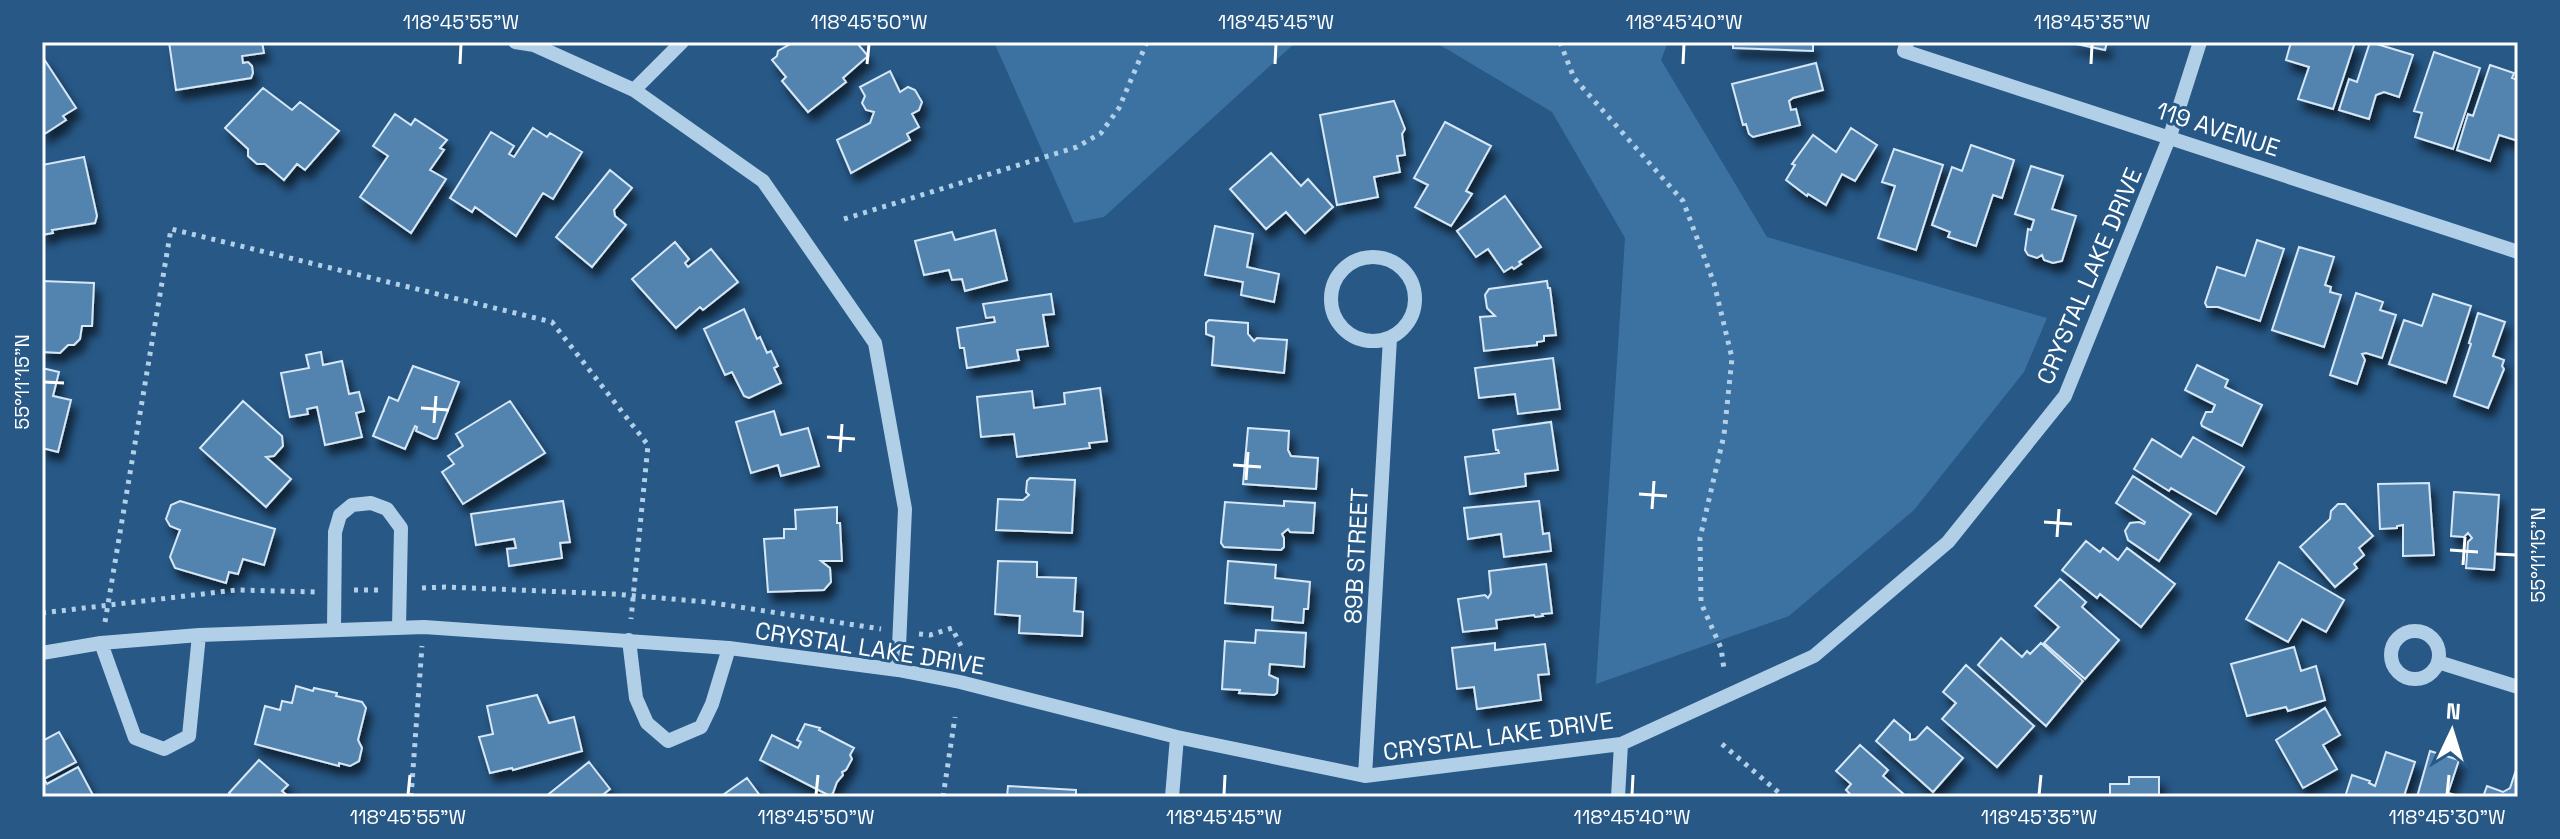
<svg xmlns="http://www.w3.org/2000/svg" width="2560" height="839" font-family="'Space Grotesk',sans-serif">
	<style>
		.green { fill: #3b72a2 }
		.building { fill: #5384af; stroke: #d6e7f6; stroke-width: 2; filter: url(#shadow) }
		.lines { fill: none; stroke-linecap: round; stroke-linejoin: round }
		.path { stroke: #b2cfe8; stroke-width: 5; stroke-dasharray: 4 6; stroke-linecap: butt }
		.minor { stroke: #b2cfe8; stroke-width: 14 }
		.ticks { fill: none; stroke: #fff; stroke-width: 3 }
		.labels { text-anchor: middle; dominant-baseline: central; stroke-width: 6; stroke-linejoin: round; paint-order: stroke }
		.street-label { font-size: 24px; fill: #fff; stroke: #275886 }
		.neatline { fill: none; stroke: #fff; stroke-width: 3 }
		.ticks-label { font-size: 20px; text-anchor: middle; fill: #fff }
	</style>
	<defs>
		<filter id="shadow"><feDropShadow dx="5" dy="9" stdDeviation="4" flood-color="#0009"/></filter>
	</defs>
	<rect width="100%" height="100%" fill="#275886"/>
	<path class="green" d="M994,42h326l-26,2 -190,173 -30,6z
		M1435,42h233l-7,18 106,177 280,81 -23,54 -110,138 -125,106 -193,68 29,-446 -73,-126z"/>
	<path class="building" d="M169,42h93l2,11 -22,3 1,7 5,-1 4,4 1,7 -2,5 -75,12z
		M794,42l63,1 11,13 -25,22 3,4 -38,30 -26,-31 4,-4 -14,-17 5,-4 1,-5z
		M1733,42h80v9l-80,-3z
		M2067,42h40l-2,8z
		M2291,42h64l-22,67 -35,-10 11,-32 -23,-7z
		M2370,42l43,13 -14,42 -15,-5 -8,3 -7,24 -30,-9 10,-31 8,3z
		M2434,52l46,16 -27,81 -38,-12 7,-24 -8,-2z
		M42,56l34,52 -13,8 3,4 -23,15z
		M1816,63l7,27 -30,8 -4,3 2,9 5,-1 4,16 -47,12 -4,-3 -3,-10 -3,1 -11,-41z
		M2490,65l24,8 -2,5 6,2v61l-19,-6 -9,26 -33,-11 11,-36 5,2z
		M890,71l10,21 8,-5 7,3 7,12 -3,8 -7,4 7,13 -12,7 3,6 -59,33 -14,-33 33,-17 4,-11 -8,-2 -4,-7 3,-7 -5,-9z
		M263,88l29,22 8,-8 39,29 -34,39 -8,-6 -13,16 -19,-16h-8l-9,-8v-7l-23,-21z
		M1394,101l11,28 -3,5 3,21 -8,1 3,16 -26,5 4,20 -41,8 -17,-90z
		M395,114l16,11 4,-6 32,21 -7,8 4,2 -14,20 16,9 -35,54 -51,-36 28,-41 -15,-10z
		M1445,122l46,24 -25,45 6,3 -21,32 -36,-19 13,-22 -14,-7z
		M533,128l14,9 3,-4 32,19 -29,47 -10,-6 -27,43 -41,-29 -3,5 -22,-14 41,-66 23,14 -5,8 5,3z
		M1851,128l26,17 -22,36 -13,-7 -16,31 -18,-11 -1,2 -21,-16 9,-15 -3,-1 21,-29 23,17z
		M1971,145l43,15 -12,38 -9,-3 -17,51 -28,-9 2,-5 -18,-7 20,-58 10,4z
		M1894,149l49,16 -27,85 -38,-12 17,-52 -13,-4z
		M1271,153l30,33 7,-7 25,28 -28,26 -19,-21 -20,17 -36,-40z
		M84,157l13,59 -2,7 -43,7 1,3 -11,2v-70z
		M2031,166l32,10 -11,33 24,7 -14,45 -9,2 -9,-3 -2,-5 -5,3 -9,-3 -3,-5 3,-21 3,1 3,-10 -19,-6z
		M610,170l22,18 -18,22 1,6 11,9 -34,42 -36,-30z
		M1505,196l36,51 -22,15 2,2 -7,5 -2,-2 -8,5 -16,-23 -12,8 -19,-26z
		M1215,226l38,8 -6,33 32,7 -5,28 -33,-7 2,-13 -38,-7z
		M995,230l12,50 -42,11 -3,-12 -10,1 -3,-10 -25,5 -9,-34 37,-9 3,8z
		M2257,240l27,9 -24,72 -42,-14h-11l-2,-4 12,-36 28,9z
		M675,242l14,17 -4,4 3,4 23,-18 27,33 -35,28 -3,-3 -24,21 -44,-49z
		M2299,247l35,10 -9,28 6,2 -1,5 11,3 -17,52 -52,-17z
		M42,281l52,2 -2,43h-10l-2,13 -6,6h-6l-8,8 -18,-1z
		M1547,281l1,7h2l6,47 -12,1v5l-7,1v3l-53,6 -4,-34 15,-1 -8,-8 -2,-13 4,-6z
		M2356,293l27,9 -3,8 16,5 -14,43 -16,-5 -4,1 3,6 -8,24 -27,-9z
		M1051,294l3,20 -11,1 5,31 -31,4 2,10 -52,8 -3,-20h-4l-3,-20 38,-6 -1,-5 -8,1 -3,-14z
		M2433,294l38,12 -25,77 -57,-19 15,-44 18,6z
		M744,309l13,30 3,-2 7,16 4,-2 7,15 -4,2 7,15 -32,15 -5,-2 -12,-24 -7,3 -21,-46z
		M2478,313l27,9 -12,34 11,4 -2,6 2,3 -16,39 -34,-12 17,-52 -2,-1z
		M1209,320l39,3v11l6,7 3,-3 30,2 -3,33 -72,-8 2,-28 -8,-3v-11z
		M321,352l2,13 19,-4 7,33 10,-2 5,19 -8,2 6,24 -37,8 -8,-38 -10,2 1,5 -18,3 -9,-44 28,-5 -3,-13z
		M1553,358l7,51 -42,5 -3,-20 -36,4 -4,-30z
		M2197,365l31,15 -3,7 37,18 -20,41 -40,-20 -1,-3 5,-11h6l3,-7 -30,-15z
		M413,366l46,16 -22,56 -3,1 -18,-8 1,-4 -2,-1 -10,23 -32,-13 16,-39 9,4z
		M42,368l17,4 -6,24 18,4 -13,52 -16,-4z
		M1100,388l7,53 -18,2 1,5 -73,9 -3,-23 -33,3 -4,-40 55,-6 2,17 31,-4 -1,-11z
		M243,401l39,35 1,10 -9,10 -8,1 25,22 -25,28 -66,-59z
		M510,401l35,52 -82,51 -21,-32 12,-8 -6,-8 15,-10 -7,-12z
		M774,411l7,24 27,-7 11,38 -38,10 -3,-11 -27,8 -15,-51z
		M1551,422l7,48 -33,4 1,12 -56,8 -5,-37 34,-4 -1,-3h-2l-3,-20z
		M1248,428l41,3 -1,19 3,6 27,2 -2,31 -73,-5z
		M2193,437l51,30 -28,47 -45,-26 -2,3 -35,-22 18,-30 29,18z
		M2133,476l58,38 -32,47 -31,-21 -3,-9 5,-8 9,-1 5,2 1,-2 -29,-19z
		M1030,478l45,2 -3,53 -76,-3 2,-31 25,1 6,-5 -3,-3 1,-11z
		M2429,483l5,72 -31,1v-31l-6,1v2l-17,1 -2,-45z
		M2454,492l45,3 -5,75 -28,-2 2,-26 4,-4 -4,-5 -4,4 -13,-1z
		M180,501l95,28 -11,36 -21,-6 -5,15 -9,-2 -3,11 -51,-15 -5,-11 10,-27 -10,-4 -4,-7 5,-14z
		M563,501l7,41 -10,1 2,15 -53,8 -2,-17 9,-1 -2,-9 -38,6 -5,-31z
		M1284,501l31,2 -2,30 -23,-1 -2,-3 -6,5 2,4v9l-3,3 -57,-3 -3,-4 4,-41 59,4z
		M1539,501l4,33 6,-1 2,18 -47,6 -3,-23 -33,5 -4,-31z
		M2338,504h7l28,32 -14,12 5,7 -10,9 3,4 -22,19 -35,-40 30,-28 1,-8z
		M837,507v16h3l2,38h-21l9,7 1,14 -7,8 -56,2 -4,-53 20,-1v-9h12l-1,-19z
		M2086,541l14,11 3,-4 15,12 9,-12 48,36 -34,43 -41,-33 -3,4 -35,-28z
		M998,561l39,1v15l39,1 -2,33 9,1 -1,24 -63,-3 1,-17 -25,-2z
		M1228,561l48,4 -1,13 35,4 -2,27h-4l-1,14 -31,-3 1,-13 -48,-4z
		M2279,562l65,38 -18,32 -24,-13 -14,23 -42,-23z
		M1546,564l6,49 -10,1 1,2 -8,1 -1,-2 -38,5 1,8 -34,4 -5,-33 27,-4 3,3 3,-5 -2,-22z
		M2060,579l26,23 -4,5 37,33 -34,39 -41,-36 15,-16 -24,-21z
		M1256,630l50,3 -2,34 -34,-3 -1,11 9,4 -1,14 -3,2 -35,-2 1,-3 -18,-1 3,-48 30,2z
		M2001,638l21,19 5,-6 3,3 11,-11 42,38 -37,45 -68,-61z
		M1495,643v7l50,-6 4,30 -11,1 3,25 -64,9 -3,-22 -17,2 -5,-41z
		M2294,647l7,24 15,-5 9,34 -37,11 -2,-4 -39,9 -16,-52z
		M1966,665l68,61 -37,41 -55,-48 14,-16 -13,-11z
		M296,686l17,5 1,-3 23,5 -1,3 26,6 4,6 -8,32 4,8 -3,13 -9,5 -11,-3v3l-84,-22 10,-38 15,4 2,-9 10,2z
		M537,695l12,28 25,-6 8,34 -69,19 -1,-2 -22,5 -11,-36 14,-3 -6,-28z
		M2325,708l15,27 -17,10 14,24 -34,19 -27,-48z
		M1894,720l16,14v6l6,-1 11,-12 36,31 -30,34 -57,-51z
		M805,724l15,4 -1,2 35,18 -4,7 2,4 -6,11 -4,2 1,3 -6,7 -4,11 -3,3 -70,-36 12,-25 26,13 3,-6 -4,-2z
		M59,732l17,30 -32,17 -2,-2v-36z
		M1860,745l28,25 -5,6 24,21h-54l-7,-7 5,-6 -15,-13z
		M2430,751l29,9 -11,33 13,4h-44z
		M2386,752l29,10 -11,34 -59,1 7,-22 18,6 -1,2 6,3z
		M259,760l29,25 -6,6 7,6h-55l-5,-4z
		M589,762l21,27 -10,8h-55z
		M2518,764v33h-35l4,-11 16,6 7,-4z
		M78,767l16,30h-52v-14l3,-2 2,3z
		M2129,777h30v20h-49v-13h19z
		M747,778l14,19h-41z
		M1008,786l68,4v7h-69z"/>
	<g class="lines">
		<path class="path" d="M1560,42l14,36 109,123 31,82 18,75 -8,77 -24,103 1,65 20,45 3,21
			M844,219l233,-72 24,-14 18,-25 28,-66
			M422,588l23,-1 169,7 93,8 174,27
			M354,590h26
			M42,613l194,-23 80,2
			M105,622l66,-393 381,93 96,123 -17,174
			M919,634l11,1 22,-7 10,20
			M1722,744l62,53
			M411,797l11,-151
			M943,797l12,-80"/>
		<path class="minor" d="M515,42l19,3 100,45 129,91 112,162 30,166 -7,161
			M1907,42l-3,9 614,201
			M634,90l48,-48
			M1331 299a42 42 0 1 1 84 0a42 42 0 1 1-84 0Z
			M334,630l1,-98 5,-17 12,-10 19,-2 16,6 14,19 -2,100
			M2391 655a24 24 0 1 1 48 0a24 24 0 1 1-48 0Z
			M629,640l7,58 11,25 21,18 33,-14 11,-23 17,-56
			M101,643l34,95 29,11 25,-13 10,-101
			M42,653l59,-10 98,-8 225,-8 305,21 169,22 62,12 217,55 188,39 256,-32 193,-88 134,-114 117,-146 105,-260 30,-94
			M2438,662l80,25
			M1365,776l25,-438
			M1172,797l5,-60
			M1618,797l3,-53"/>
	</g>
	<path class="ticks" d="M460,64l1,-20M867,64l2,-20M1275,64l1,-20M1683,64l1,-20M2091,64l1,-20M44,382l20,1M421,408l28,2M434,423l2,-27M827,437l28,2M840,452l2,-28M1233,465l28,2M1246,480l2,-28M1639,494l28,2M1652,509l2,-28M2044,522l28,2M2057,537l2,-28M2450,550l28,2M2496,554l20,1M2463,565l2,-28M408,795l2,-20M816,795l2,-20M1224,795l1,-20M1632,795l1,-20M2039,795l2,-20M2447,795l2,-20"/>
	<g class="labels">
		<g class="street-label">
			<text transform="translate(2218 129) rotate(18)">119 AVENUE</text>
			<text transform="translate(2089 276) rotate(-67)">CRYSTAL LAKE DRIVE</text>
			<text transform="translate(1356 556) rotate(-87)">89B STREET</text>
			<text transform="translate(870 648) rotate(9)">CRYSTAL LAKE DRIVE</text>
			<text transform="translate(1498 736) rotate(-8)">CRYSTAL LAKE DRIVE</text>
		</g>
	</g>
	<rect width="2560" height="839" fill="none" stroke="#275886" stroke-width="88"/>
	<g transform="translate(2452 731) rotate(4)" stroke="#275886" stroke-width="6" paint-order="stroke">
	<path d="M0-6L14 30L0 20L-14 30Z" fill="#ffffff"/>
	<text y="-12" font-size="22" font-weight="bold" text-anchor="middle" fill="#ffffff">N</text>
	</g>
	<rect x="44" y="44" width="2472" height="751" class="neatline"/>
	<g class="ticks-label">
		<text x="461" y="29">118°45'55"W</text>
		<text x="869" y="29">118°45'50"W</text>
		<text x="1276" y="29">118°45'45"W</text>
		<text x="1684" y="29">118°45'40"W</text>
		<text x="2092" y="29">118°45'35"W</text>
		<text transform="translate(22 382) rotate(-90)" y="7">55°11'15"N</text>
		<text transform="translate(2538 555) rotate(-90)" y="7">55°11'15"N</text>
		<text x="408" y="824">118°45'55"W</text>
		<text x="816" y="824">118°45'50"W</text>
		<text x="1224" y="824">118°45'45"W</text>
		<text x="1632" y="824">118°45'40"W</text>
		<text x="2039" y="824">118°45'35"W</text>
		<text x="2447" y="824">118°45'30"W</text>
	</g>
</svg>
